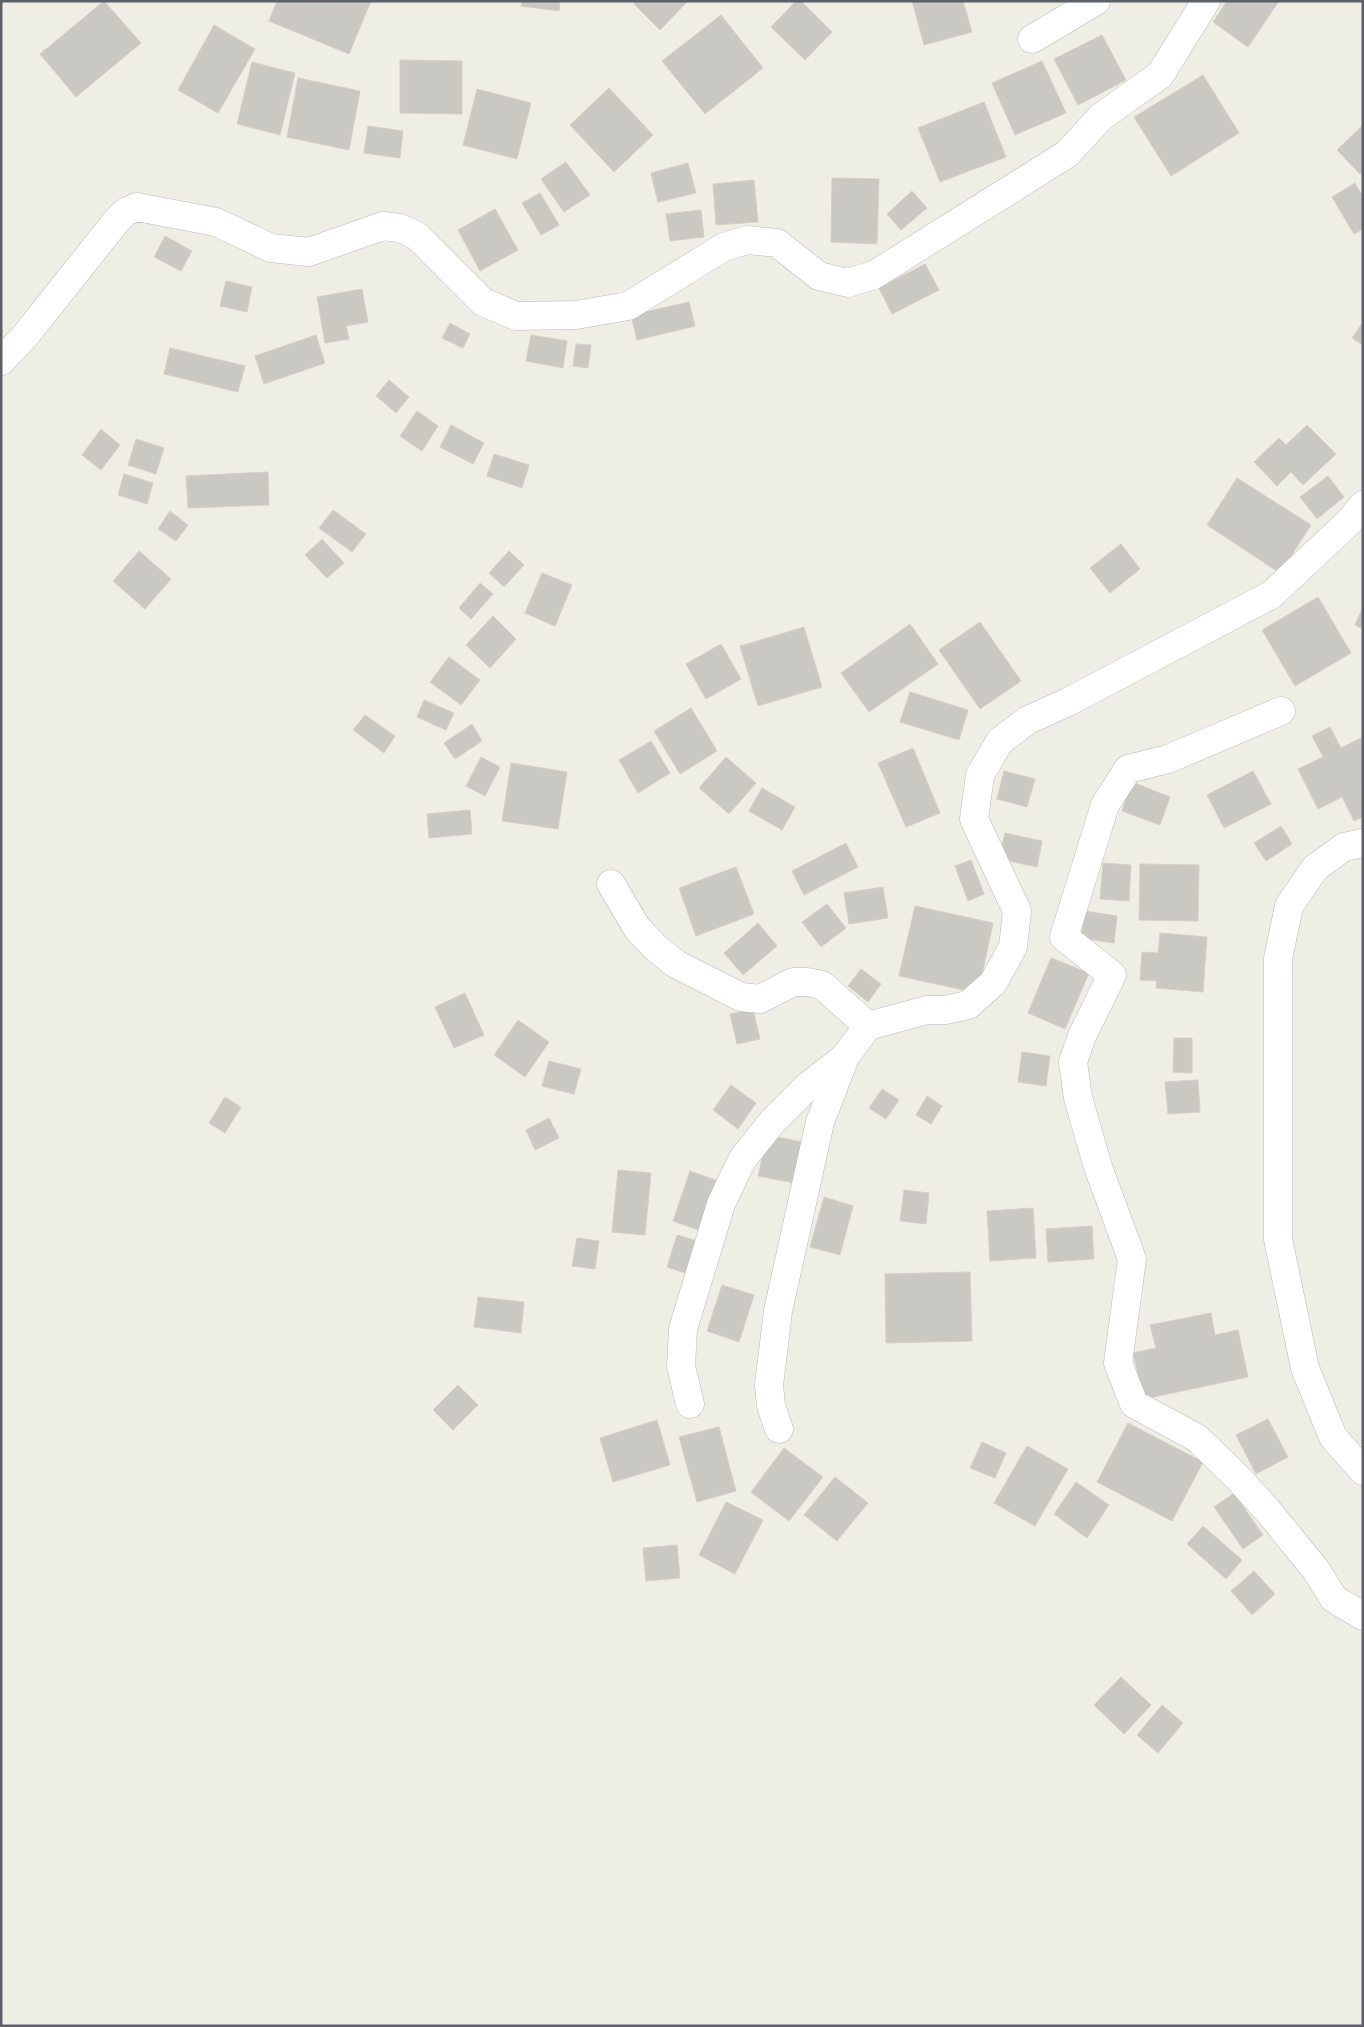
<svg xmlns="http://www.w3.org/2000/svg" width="1364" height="2027" font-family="'Archivo Narrow',sans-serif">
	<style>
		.building { fill: #cac8c2; stroke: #d4d0c3 }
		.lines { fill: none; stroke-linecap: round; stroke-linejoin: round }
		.street-casing { stroke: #b7babf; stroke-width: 29 }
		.street { stroke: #fff; stroke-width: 28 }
	</style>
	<rect width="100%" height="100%" fill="#efeee5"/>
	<path class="building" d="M104,1l37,42 -65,54 -36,-43z
		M277,1l44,1 50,-1 -22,53 -80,-33z
		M522,1h38l-1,10 -38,-5z
		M636,1h52l-28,29 -26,-26z
		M796,1h5l31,31 -27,28 -34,-33z
		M912,1h51l9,31 -48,13z
		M1227,1h52l-31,46 -35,-25z
		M721,15l42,53 -58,46 -43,-53z
		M214,25l41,24 -37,64 -40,-23z
		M1102,35l24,45 -48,25 -24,-46z
		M400,60l62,1v53l-62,-1z
		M1042,61l24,52 -51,22 -23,-52z
		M252,62l43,11 -15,62 -43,-11z
		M1203,75l36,58 -68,43 -37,-59z
		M298,78l62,13 -11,59 -62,-13z
		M609,88l44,47 -39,37 -44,-47z
		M477,89l54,14 -14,56 -54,-14z
		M984,102l22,55 -66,25 -22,-54z
		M1363,125v47l-3,2 -23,-24z
		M368,126l35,5 -3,27 -36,-5z
		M566,162l24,33 -26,17 -23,-33z
		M688,163l8,30 -38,9 -7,-29z
		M832,178l47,1 -2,65 -46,-2z
		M754,180l4,42 -42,3 -3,-41z
		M1355,183l8,14v32l-9,5 -22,-37z
		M912,191l15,17 -26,22 -14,-16z
		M540,193l19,32 -18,10 -19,-32z
		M495,209l23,41 -38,21 -22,-41z
		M701,210l3,27 -34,4 -4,-27z
		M165,236l27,15 -11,20 -27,-14z
		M925,264l14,26 -47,24 -13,-26z
		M226,281l26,6 -5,25 -27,-6z
		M362,289l6,33 -22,4 3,13 -24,4 -8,-46z
		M689,302l6,24 -58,14 -6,-25z
		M1363,322v23l-11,-7z
		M450,323l20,11 -7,14 -21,-10z
		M316,335l9,28 -61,21 -9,-28z
		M531,335l36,6 -4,27 -37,-7z
		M576,344l15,1 -3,23 -15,-2z
		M170,348l75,18 -7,26 -74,-18z
		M389,380l20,17 -13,16 -20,-17z
		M417,411l21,15 -16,25 -22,-15z
		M451,425l33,18 -11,21 -33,-17z
		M1307,425l29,29 -33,31 -12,-13 -14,14 -23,-24 25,-24 7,7z
		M101,429l19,16 -19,25 -19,-15z
		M136,439l28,9 -8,26 -28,-9z
		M494,454l35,11 -7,23 -35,-12z
		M268,472l1,33 -81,3 -2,-32z
		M124,474l29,9 -6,21 -29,-9z
		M1328,476l16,21 -27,22 -17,-22z
		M1237,478l74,47 -31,48 -73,-48z
		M333,510l33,24 -14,18 -33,-24z
		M170,511l18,14 -12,16 -18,-12z
		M322,539l22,24 -17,15 -22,-23z
		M1121,544l19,25 -30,24 -20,-25z
		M139,551l32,28 -26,30 -32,-28z
		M509,551l15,14 -20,22 -15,-14z
		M542,573l30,12 -17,41 -30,-13z
		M480,583l13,11 -22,25 -12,-11z
		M1318,597l33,56 -56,33 -33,-56z
		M1363,607v22l-8,-4z
		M493,616l23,23 -26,29 -24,-23z
		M980,622l41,59 -41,28 -41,-59z
		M910,624l28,40 -69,48 -28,-39z
		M804,627l18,60 -64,19 -18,-60z
		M721,644l20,35 -35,20 -20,-35z
		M449,657l31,23 -19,25 -31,-23z
		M910,692l58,18 -9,30 -59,-18z
		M424,700l30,13 -8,17 -29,-13z
		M691,708l26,43 -37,23 -26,-43z
		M365,715l30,21 -11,17 -31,-23z
		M472,724l10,17 -27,18 -11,-16z
		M1330,727l11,21 22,-11v50l-2,1 2,29 -9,4 -12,-24 -24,12 -20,-40 25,-12 -11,-21z
		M651,741l19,32 -32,20 -19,-33z
		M913,748l27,65 -34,14 -28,-64z
		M481,757l19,10 -15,29 -19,-10z
		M726,757l30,26 -27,31 -30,-26z
		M511,763l56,9 -9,57 -56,-8z
		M1004,771l31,8 -8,28 -30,-8z
		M1253,771l18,33 -47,24 -17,-33z
		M1132,782l38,15 -10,28 -38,-14z
		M762,788l33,19 -13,23 -33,-19z
		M470,810l2,24 -43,4 -2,-24z
		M1281,826l11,18 -26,17 -12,-18z
		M1005,833l37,8 -5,26 -38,-8z
		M846,843l12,24 -54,28 -12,-24z
		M971,860l13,34 -16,7 -13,-35z
		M1103,863l28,2 -2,36 -29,-2z
		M1140,864l59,1 -1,56 -59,-1z
		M736,867l18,47 -58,22 -17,-48z
		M883,887l5,31 -39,6 -5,-31z
		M827,904l19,24 -25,19 -19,-25z
		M915,906l78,17 -15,70 -79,-17z
		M1085,911l32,5 -3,27 -33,-5z
		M758,923l19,23 -34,29 -19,-22z
		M1160,933l47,4 -4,55 -47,-4 1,-7 -17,-1 2,-28 16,1z
		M1051,958l38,15 -24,56 -37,-16z
		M861,969l20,15 -13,18 -20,-16z
		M465,993l19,42 -30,13 -19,-41z
		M753,1009l7,30 -23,5 -7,-30z
		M518,1020l31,22 -24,35 -31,-22z
		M1174,1038h18v35l-19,-1z
		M1022,1052l28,4 -4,30 -28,-4z
		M549,1061l32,8 -7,25 -32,-8z
		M1198,1080l2,32 -32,2 -3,-32z
		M731,1085l25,18 -18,26 -25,-19z
		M882,1089l17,11 -13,19 -17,-11z
		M927,1096l15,10 -11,18 -15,-9z
		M225,1097l16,10 -16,26 -16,-10z
		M549,1118l10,20 -24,12 -9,-20z
		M767,1135l35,7 -8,41 -36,-7z
		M618,1170l33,3 -6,62 -33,-3z
		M690,1171l28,10 -17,50 -28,-10z
		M904,1190l25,3 -3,31 -26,-3z
		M824,1197l29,9 -13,49 -30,-8z
		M1033,1208l3,50 -46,3 -3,-50z
		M1092,1226l2,33 -46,3 -2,-33z
		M677,1235l21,6 -10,33 -21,-7z
		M577,1238l22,3 -4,28 -23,-3z
		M970,1272l2,69 -86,2 -1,-69z
		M722,1285l32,10 -15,47 -32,-11z
		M478,1297l46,5 -3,31 -47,-6z
		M1211,1313l4,22 23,-5 10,47 -104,22 -11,-46 23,-5 -6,-23z
		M458,1385l20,20 -25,25 -20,-20z
		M1268,1419l20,38 -32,17 -20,-39z
		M657,1420l13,45 -57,17 -13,-44z
		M1128,1423l75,39 -31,59 -75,-39z
		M719,1427l17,64 -39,11 -18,-65z
		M982,1442l24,11 -11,25 -25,-10z
		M1027,1446l41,23 -33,57 -41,-23z
		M784,1448l39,29 -34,44 -38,-29z
		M835,1477l33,26 -31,38 -33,-26z
		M1076,1482l33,23 -22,33 -33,-24z
		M1234,1493l29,42 -20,14 -29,-42z
		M726,1502l37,18 -28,54 -36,-19z
		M1203,1526l39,34 -16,19 -39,-35z
		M677,1545l3,33 -34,3 -3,-33z
		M1254,1571l21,23 -23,21 -21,-24z
		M1121,1677l30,28 -27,29 -30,-29z
		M1162,1705l21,18 -25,30 -21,-18z"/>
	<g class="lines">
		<defs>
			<path id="street" d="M1032,39l64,-38
				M1,361l24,-25 93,-117 9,-8 10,-4 79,15 55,26 38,4 74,-26 17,2 17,8 66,66 33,14 60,-1 52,-9 96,-59 23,-7 30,3 42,33 29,7 26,-8 193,-121 34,-37 59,-42 46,-74
				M1281,711l-113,48 -40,10 -23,36 -41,132 48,38 -30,61 -9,26 5,36 20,69 34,92 -14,104 16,41 63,34 43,42 28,31 48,59 18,29 29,17
				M1363,843l-19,4 -29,21 -26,38 -11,53v280l27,129 28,69 30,34
				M611,884l26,44 18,19 21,17 65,33 19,2 33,-17h14l15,3 46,41
				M690,1404l-9,-38 2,-37 38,-125 21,-44 30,-38 37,-37 35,-27 24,-32 59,-16h18l23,-5 25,-22 20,-36 4,-36 -43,-92 6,-44 20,-34 28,-21 40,-18 203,-107 78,-73 14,-17
				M779,1429l-8,-23 -2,-21 9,-74 42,-189 24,-62"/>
		</defs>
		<use href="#street" class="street-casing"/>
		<use href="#street" class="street"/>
	</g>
	<rect width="1364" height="2027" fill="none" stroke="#5d6066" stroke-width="5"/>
</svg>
